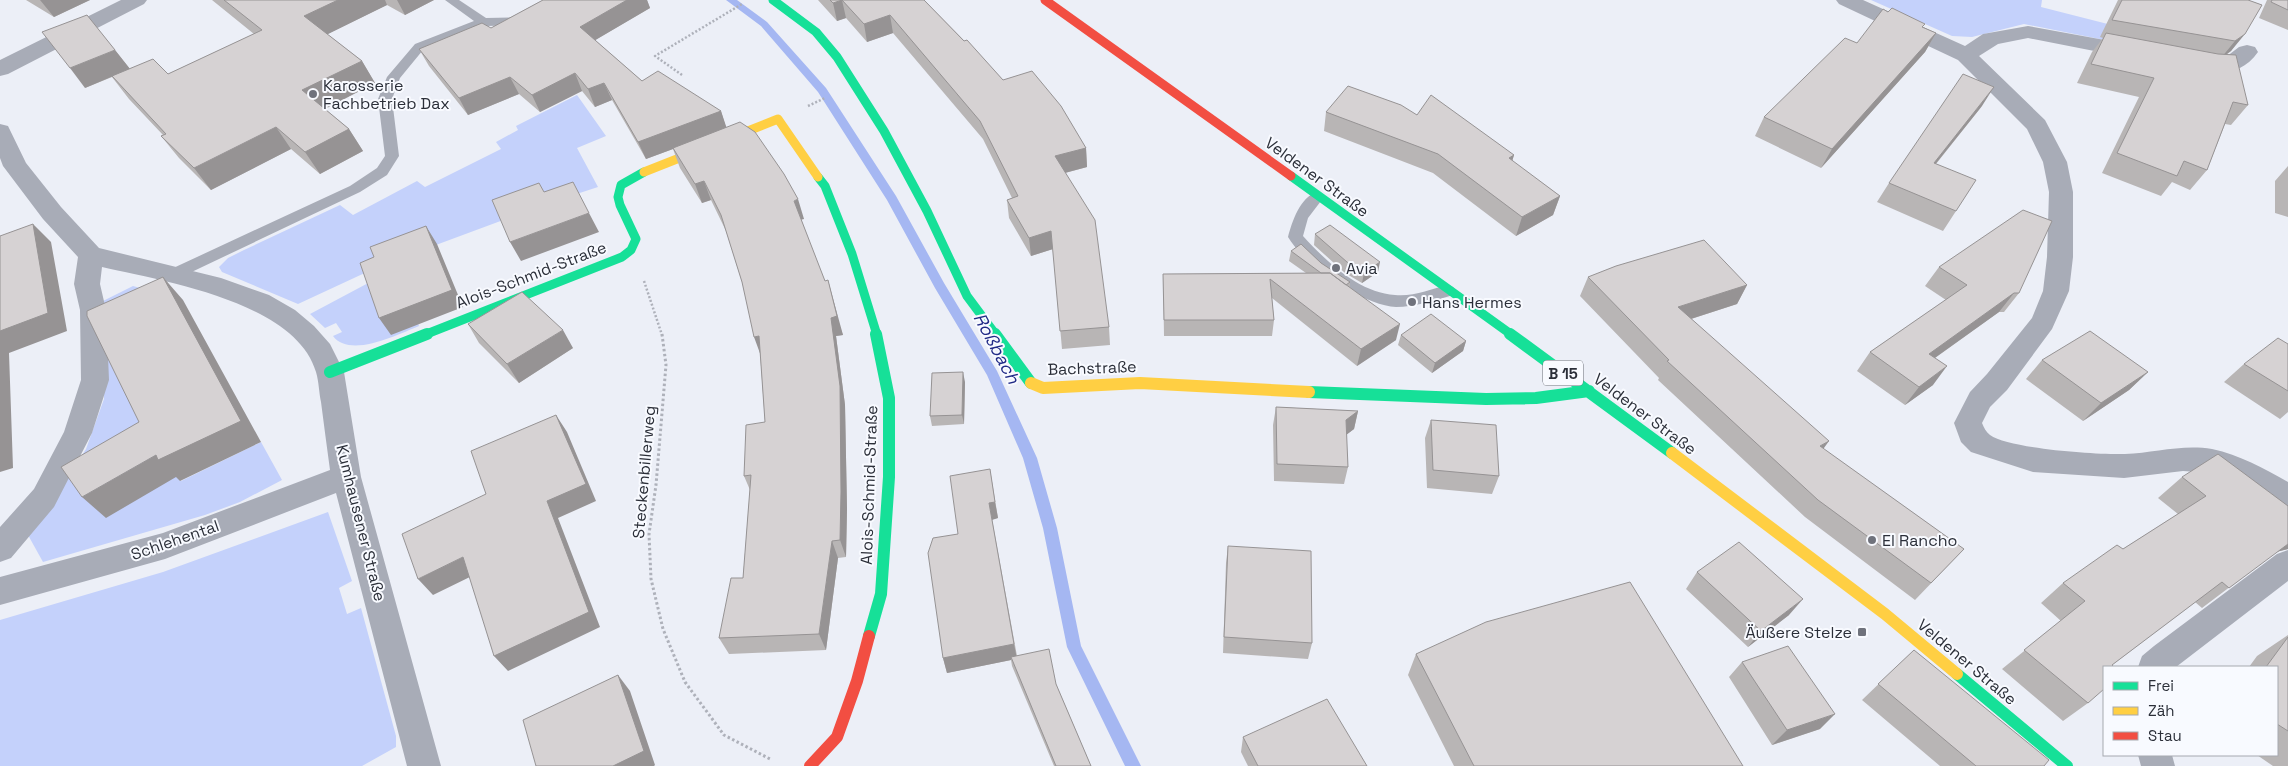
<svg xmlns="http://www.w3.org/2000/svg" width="2288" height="766" font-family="'Space Grotesk',sans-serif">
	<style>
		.green { fill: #c4d1fb }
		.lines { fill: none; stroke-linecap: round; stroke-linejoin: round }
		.stream { fill: #a5b7f2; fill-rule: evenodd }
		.path-far1 { stroke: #aeb1ba; stroke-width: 2.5; stroke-dasharray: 2 2; stroke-linecap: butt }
		.path { stroke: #aeb1ba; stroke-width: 3; stroke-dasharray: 2.5 2.5; stroke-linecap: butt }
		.lane { fill: #a8acb7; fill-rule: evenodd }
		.street { fill: #a8acb7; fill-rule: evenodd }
		.fast-far1 { stroke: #16e098; stroke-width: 9 }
		.fast { stroke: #16e098; stroke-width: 12 }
		.slow-far1 { stroke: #ffcf43; stroke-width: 9 }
		.slow { stroke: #ffcf43; stroke-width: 12 }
		.jam-far1 { stroke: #f24e42; stroke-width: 9 }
		.jam { stroke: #f24e42; stroke-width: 12 }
		.wall { fill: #b8b5b5 }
		.shaded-wall { fill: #969394 }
		.building { fill: #d6d2d3; stroke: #969394 }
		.poi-dot { fill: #6f727c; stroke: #f8faff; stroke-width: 2 }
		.labels { text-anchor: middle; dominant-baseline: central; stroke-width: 4; stroke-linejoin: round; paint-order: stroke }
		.shield { fill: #f8faff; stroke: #686c74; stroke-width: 1 }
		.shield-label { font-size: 15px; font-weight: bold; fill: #2b2f39 }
		.poi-label { font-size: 16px; fill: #2b2f39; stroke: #f8faff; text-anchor: start }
		.street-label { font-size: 16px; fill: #2b2f39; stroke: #f8faff }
		.water-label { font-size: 18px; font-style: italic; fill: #202a86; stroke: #f8faff }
	</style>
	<rect width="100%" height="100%" fill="#eceff7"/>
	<path class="green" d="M1871,0h171l-1,7 157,40 -18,8 -156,-31 -52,13 -20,-1z
		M577,95l29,41 -29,12 21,39 -49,16 -167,62 -84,39 -76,-32 -3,-5 9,-9 16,-8 96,-45 13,10 64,-34 8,6 76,-38 -5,-7 22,-12 -2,-4z
		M372,281l44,36 3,9c-20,8 -69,33 -86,10l9,-4 -6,-9 -11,5 -15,-14z
		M133,286l50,14 -76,34 74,147 80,-39 21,38 -42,22 -35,13 -162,47 -15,-27 19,-25 39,-61 18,-50 -3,-97z
		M328,512l24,69 -13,7 8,26 14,-6 35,128v11l-34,19h-362v-146l163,-48z"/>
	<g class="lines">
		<path class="stream" d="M726,0h11l30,22 59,66 70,108 48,87 53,88 40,87 20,70 24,118 60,120h-16l-58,-119 -24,-119 -20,-70 -36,-83 -52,-87 -48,-88 -69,-108 -57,-66z"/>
		<path class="path-far1" d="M682,75l-27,-19 87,-52
			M808,106l17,-8
			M644,281l18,54"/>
		<path class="path" d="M662,334l4,31 -10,120 -7,49 2,45 12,50 22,53 39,53 48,25"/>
		<path class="lane" d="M445,0h14l27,18 39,-1 6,4 -6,4 -40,1 -62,24 -23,28 -8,21 7,57 -12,19 -27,17 -181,86h-10l-3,-4 3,-4 181,-84 27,-18 8,-12 -7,-57 9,-22 28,-33 59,-23z
			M1317,192l5,2 2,3 -16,21 -5,18c23,25 56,57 92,59 18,2 36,-6 53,-10l5,2 3,4 -3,4c-17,5 -38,12 -57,12 -34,-2 -91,-41 -108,-70 4,-15 12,-40 29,-45z"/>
		<path class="street" d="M121,0h26l-3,4 -136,70 -8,2v-16z
			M1836,0h27l102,46 18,-12 45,-8 115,21 3,5 -3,5 -8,2 -107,-21 -30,6 -19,12 66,64 22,42 6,30v65l-4,34 -17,38 -45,61 -17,17 -8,16c2,5 4,9 8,12 20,14 109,20 135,19 29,-1 57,-10 87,-5 28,6 51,19 76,33v26l-10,-3 -47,-27 -20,-5 -28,-2 -59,7 -91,-6 -62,-20 -10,-10 -7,-19 16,-31 17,-18 45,-56 11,-27 4,-34 2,-65 -6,-30 -16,-33 -69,-69 -119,-56z
			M2247,45l8,2 3,5c-15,22 -39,24 -64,18l-3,-5 3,-5 8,-2 20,2 17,-13z
			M0,124l8,2 18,37 35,44 38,41 122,30 48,17 26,15 19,16 16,18 14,28 17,105 80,289h-34l-71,-273 -171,66 -165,46v-28l163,-44 167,-63c-3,-22 -6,-45 -9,-68 -2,-9 -2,-20 -5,-30 -20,-70 -153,-91 -214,-105l-2,17 6,26 3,70 -17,53 -38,74 -43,51 -11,4v-35l34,-38 30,-57 17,-52 -1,-70 -6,-26 4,-27 -35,-38 -40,-53 -3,-8z
			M2288,550v31l-112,86h-38l4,-11 12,-10 123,-92z
			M2138,755h34l3,11h-34z"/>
		<path class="fast-far1" d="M773,0l43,32 21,25 47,74 43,80 40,85 29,39
			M1291,176l221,159
			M818,177l7,9 27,68 25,81
			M424,335l198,-78 9,-7 5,-11 -16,-34 -2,-8 3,-12 23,-13"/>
		<path class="fast" d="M995,334l36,49
			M1510,334l162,119
			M330,372l97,-38
			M1309,392l177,7 50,-1 53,-7
			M869,636l12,-42 8,-117v-79l-13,-64
			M1957,674l110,92"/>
		<path class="slow-far1" d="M644,172l134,-53 40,58"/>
		<path class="slow" d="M1031,383l12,5 97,-5 169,9
			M1672,453l213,161 72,60"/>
		<path class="jam-far1" d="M1045,0l246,176"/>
		<path class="jam" d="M810,766l27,-29 20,-56 12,-45"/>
	</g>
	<path class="wall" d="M26,0h64l-36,17z
		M212,0h222l-29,15 -18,-10 -60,29 35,27 13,22 -50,26 24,20 14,22 -43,23 -29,-25 -80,41 -32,-32 -18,-22 2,-1 -34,-36 -17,-22 -27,11 30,-38 15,19 38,5 86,-40z
		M543,0h104l3,8 -55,32 47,41 79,30 5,17 78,91h-3l42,116 -7,1 9,69 2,104 -1,48 -8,1 -12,92 -97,4 -10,-16 24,-60 7,-88 -6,-14 21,-54 -5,-69 -18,-71 -16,-51 -15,-31 -9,3 -22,-35 -7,-19 -27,10 -34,-59 -17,7 -13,-16 -42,21 -21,-18 -51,21 -39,-49 -10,-17 72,-21z
		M818,0h106l79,80 83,68 1,19 -22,6 44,154 1,18 -48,4 -9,-100 -22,7 -22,-38 -2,-18 5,-2 -29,-59 -90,-106 -26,9 -21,-24 -9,3z
		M2118,0h130l14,5 -31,46 -5,4 22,50 -17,20 -6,-1 -18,46 -17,20 -18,-8 -11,14 -59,-23 37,-76 -62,-14 15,-31 11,-14 -3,-1z
		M2267,0h21v30l-29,-12z
		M1923,27l13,6 -11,19 -104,116 -66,-32 9,-19 93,-74z
		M1982,106l-46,58 20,47 -13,20 -66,-29 12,-19z
		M1326,112l91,3 97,40 -2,6 48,35 -7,19 -37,21 -83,-63 -109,-42z
		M2288,166v51l-13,-4v-32z
		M1315,234l63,38 -16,11 -17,-10 -31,-28z
		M1291,251l30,12 29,19v5l46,53 -39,26 -85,-68 2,22 -2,16h-108l-1,-62 143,-1 -17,-12z
		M1939,267l80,26 -15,19h-5l-64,46 -2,27 -28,20 -48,-34 13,-19 76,-52 -21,-14z
		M1588,277l159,8 -10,19 -46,15 132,130 141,100 -49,51 -110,-83 -147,-137 1,-2 -79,-82z
		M468,324l105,24 -54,35 -40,-40z
		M1401,335l65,6 -3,10 -31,22 -34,-28z
		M2288,344v68l-8,7 -56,-37 20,-18z
		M2042,360l106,12 -19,18 -46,31 -57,-42z
		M965,382l-1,42 -32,2 -2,-10z
		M1276,407l82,4 -4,18 -8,6 2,32 -4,17 -70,-3 -1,-56z
		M1431,420l68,56 -7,18 -65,-6 -2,-50z
		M990,469l8,49 -6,1 25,137 39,28 35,82h-37l-42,-100 -1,-6 -64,13 -4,-15z
		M2182,477l106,29v43l-12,3 -74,56 -7,-6 -83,63 -24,38 -25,18 -61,-52 59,-48 -20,-18 22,-20 60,-34 55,-35 -20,-16z
		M1228,546l84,97 -4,16 -85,-6 3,-90z
		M1697,572l92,43 -41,32 -62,-58z
		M2288,635v131h-15l-16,-11h20v-88h-28l8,-11z
		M1914,650l130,116h-104l-78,-66z
		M1416,654l327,112h-289l-46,-91z
		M1742,662l78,67 -48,16 -43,-68z
		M1243,737l124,29h-119l-7,-14z"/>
	<path class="shaded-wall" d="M40,0h50l-36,17z
		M338,0h47l2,5 -69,34 -14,-23z
		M397,0h37l-29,15z
		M627,0h20l3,8 -63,37 -7,-18z
		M842,0l4,18 -9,3 -4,-18z
		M890,15l3,18 -26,9 -3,-18z
		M1936,33l-11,19 -104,116 11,-19z
		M2245,34l-14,17 -10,7 14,-17z
		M115,50l15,19 -45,19 -15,-20z
		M362,61l13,22 -58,30 -15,-23z
		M575,73l7,18 -42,21 -8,-17z
		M510,77l9,17 -51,21 -9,-17z
		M604,83l8,17 -17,7 -7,-18z
		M1994,87l-12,19 -61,76 13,-19z
		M721,111l6,18 -81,30 -8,-17z
		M276,127l15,22 -80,41 -17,-22z
		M349,129l14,22 -43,23 -15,-22z
		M1086,148l1,19 -30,8 -2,-19z
		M1514,155l-6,20 1,-17z
		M704,181l7,19 -9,3 -7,-19z
		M1560,196l-7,19 -37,21 6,-19z
		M798,199l6,20 -4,1 -6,-19z
		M589,213l10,19 -78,29 -11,-19z
		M33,224l18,18 16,89 -58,22 4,115 -13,4v-141z
		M426,226l11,18 26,63 -72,28 -12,-17z
		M1051,231l2,18 -22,7 -2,-18z
		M1380,262l-2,10 -16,11 2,-10z
		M163,277l20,23 78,142 -81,39 -4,-4 -70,41 -24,-21 74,-42z
		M828,280l15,55 -7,1 9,69 2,104 -1,48 -6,-17 -9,-222z
		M1747,285l-10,19 -68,22 9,-19z
		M2014,293l-15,19 -84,60 14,-18z
		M1400,324l-4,16 -39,26 4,-17z
		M563,330l10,18 -54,35 -12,-19z
		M759,336l2,20 -7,-19z
		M1466,341l-3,10 -31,22 3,-10z
		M1947,366l-14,19 -28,20 14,-18z
		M963,372l2,10 -1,42 -2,-9z
		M2148,372l-19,18 -46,31 18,-18z
		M1358,411l-4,18 -12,9 4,-18z
		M556,415l11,17 29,69 -38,17 42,109 -92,44 -14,-15 53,-155z
		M1829,441l-13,18 4,-13z
		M995,502l3,16 -6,2 -3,-17z
		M832,541l6,17 -12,92 -7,-16z
		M2288,544v5l-12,3z
		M463,557l13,17 -43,21 -15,-16z
		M1803,599l-14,16 -41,32 13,-16z
		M1014,644l3,15 -6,-2v3l-64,13 -4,-15z
		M618,675l12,16 25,74 -1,1h-41z
		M1835,714l-15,15 -48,16 15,-15z"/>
	<path class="building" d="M224,0h114l-34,16 58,45 -60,29 47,39 -44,23 -29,-25 -82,41 -33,-32 5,-2 -54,-58 41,-17 15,15 94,-44z
		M543,0h84l-47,27 62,54 16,-10 63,40 -83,31 -34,-59 -16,6 -13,-16 -43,22 -22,-18 -51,21 -40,-49 63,-26 9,5z
		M830,0h12l-9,3z
		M842,0h82l40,41 3,-1 36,40 29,-9 29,35 25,42 -31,8 40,64 14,107 -49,4 -9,-100 -22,7 -22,-38 11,-4 -38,-75 -90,-106 -26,9z
		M2122,0h126l14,5 -17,29 -10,7 -123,-21z
		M2272,0h16v10l-17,-8z
		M1892,8l33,16 -3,3 14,6 -104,116 -68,-32 81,-79 12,5 26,-34 5,3z
		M87,15l28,35 -45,18 -28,-36z
		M2106,33l112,21 18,1 12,50 -15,-3 -26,68 -23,-9 -7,15 -60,-23 37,-75 -63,-14z
		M1963,74l31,13 -60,76 42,17 -20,31 -67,-28z
		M1348,86l53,19 16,10 14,-20 83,60 -5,3 51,38 -38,21 -84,-63 -112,-42z
		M740,122l15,10 29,42 14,25 -4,2 31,80 3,-1 9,36 -6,2 9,68 1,106 -1,48 -8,1 -13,93 -100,4 12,-60h12l8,-103 -7,1 2,-51 19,-3 -6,-86 -5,1 -12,-55 -21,-67 -17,-34 -9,3 -22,-36z
		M573,182l16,31 -79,29 -18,-42 47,-17 5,9z
		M2023,210l29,11 -33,72h-5l-85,61 18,12 -28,21 -49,-35 97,-67 -28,-18z
		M33,224l15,89 -48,18v-95z
		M1330,225l50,37 -16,11 -17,-11 -32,-28z
		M426,226l26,64 -73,28 -19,-55 14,-6 -4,-10z
		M1704,240l43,45 -69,22 151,134 -9,5 144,103 -33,34 -113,-83 -151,-139 2,-1 -81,-83 28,-11z
		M1301,244l20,19 29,19 -4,3 -16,-12h-9l-30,-22z
		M1330,273l70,51 -39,25 -91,-70 4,41h-110l-1,-46z
		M163,277l78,144 -83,39 -2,-5 -74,42 -21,-30 78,-45 -52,-106v-5z
		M522,292l41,38 -56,34 -39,-40z
		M1431,314l35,27 -31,22 -34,-28z
		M2090,331l58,41 -47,31 -59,-43z
		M2278,338l10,6v47l-44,-27z
		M963,372l-1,43 -32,1 2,-43z
		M1276,407l82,4 -12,9 2,47 -71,-3z
		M556,415l30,69 -39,17 42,111 -95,44 -31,-99 -45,22 -16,-45 84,-40 -15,-43z
		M1431,420l65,5 3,51 -66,-6z
		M2218,454l70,52v38l-59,44 -7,-6 -110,83 2,2h-10v22l-16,14 -64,-53 61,-49 -22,-18 54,-38 6,4 83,-53 -24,-19z
		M990,469l5,33 -6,1 25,141 -71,14 -15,-105 5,-15 25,-4 -8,-58z
		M1739,542l64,57 -42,32 -64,-59z
		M1228,546l83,5 1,92 -88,-6z
		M1630,582l113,184h-269l-58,-112 70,-32z
		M2288,637v94l-11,-7v-57h-11z
		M1788,646l47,68 -48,16 -45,-68z
		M1049,649l7,35 35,82h-35l-45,-109z
		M1914,650l135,110 -5,6h-68l-98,-82z
		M618,675l26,76 -31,15h-77l-13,-46z
		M1327,699l40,67h-109l-15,-29z"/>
	<g class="poi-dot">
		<circle cx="313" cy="94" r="5"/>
		<circle cx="1336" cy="268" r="5"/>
		<circle cx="1412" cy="302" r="5"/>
		<circle cx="1872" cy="540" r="5"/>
		<rect x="1857" y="627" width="10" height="10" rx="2.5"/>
	</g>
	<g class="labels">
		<rect class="shield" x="1543" y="360.5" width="40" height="25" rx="4"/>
		<g class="shield-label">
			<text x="1563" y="373">B 15</text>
		</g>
		<g class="poi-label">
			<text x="323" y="85">Karosserie<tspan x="323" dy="18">Fachbetrieb Dax</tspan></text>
			<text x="1346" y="268">Avia</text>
			<text x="1422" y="302">Hans Hermes</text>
			<text x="1882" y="540">El Rancho</text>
			<text x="1852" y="632" text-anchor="end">Äußere Stelze</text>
		</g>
		<g class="street-label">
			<text transform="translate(1317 177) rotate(36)">Veldener Straße</text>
			<text transform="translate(531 275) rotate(-21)">Alois-Schmid-Straße</text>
			<text transform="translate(1092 368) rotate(-2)">Bachstraße</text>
			<text transform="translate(1645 414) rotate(37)">Veldener Straße</text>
			<text transform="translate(644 472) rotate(-85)">Steckenbillerweg</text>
			<text transform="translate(869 485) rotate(-88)">Alois-Schmid-Straße</text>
			<text transform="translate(361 523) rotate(76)">Kumhausener Straße</text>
			<text transform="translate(175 540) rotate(-19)">Schlehental</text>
			<text transform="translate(1967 662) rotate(40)">Veldener Straße</text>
		</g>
		<g class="water-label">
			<text transform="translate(997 348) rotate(62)">Roßbach</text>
		</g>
	</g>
	<rect x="2103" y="666" width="175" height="90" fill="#f8faff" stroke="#a6a9b0"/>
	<rect x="2113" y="682" width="25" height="8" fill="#16e098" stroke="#a6a9b0"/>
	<text x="2148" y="691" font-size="15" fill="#2b2f39">Frei</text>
	<rect x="2113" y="707" width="25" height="8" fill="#ffcf43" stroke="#a6a9b0"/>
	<text x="2148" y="716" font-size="15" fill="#2b2f39">Zäh</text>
	<rect x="2113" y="732" width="25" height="8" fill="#f24e42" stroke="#a6a9b0"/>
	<text x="2148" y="741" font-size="15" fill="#2b2f39">Stau</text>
</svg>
